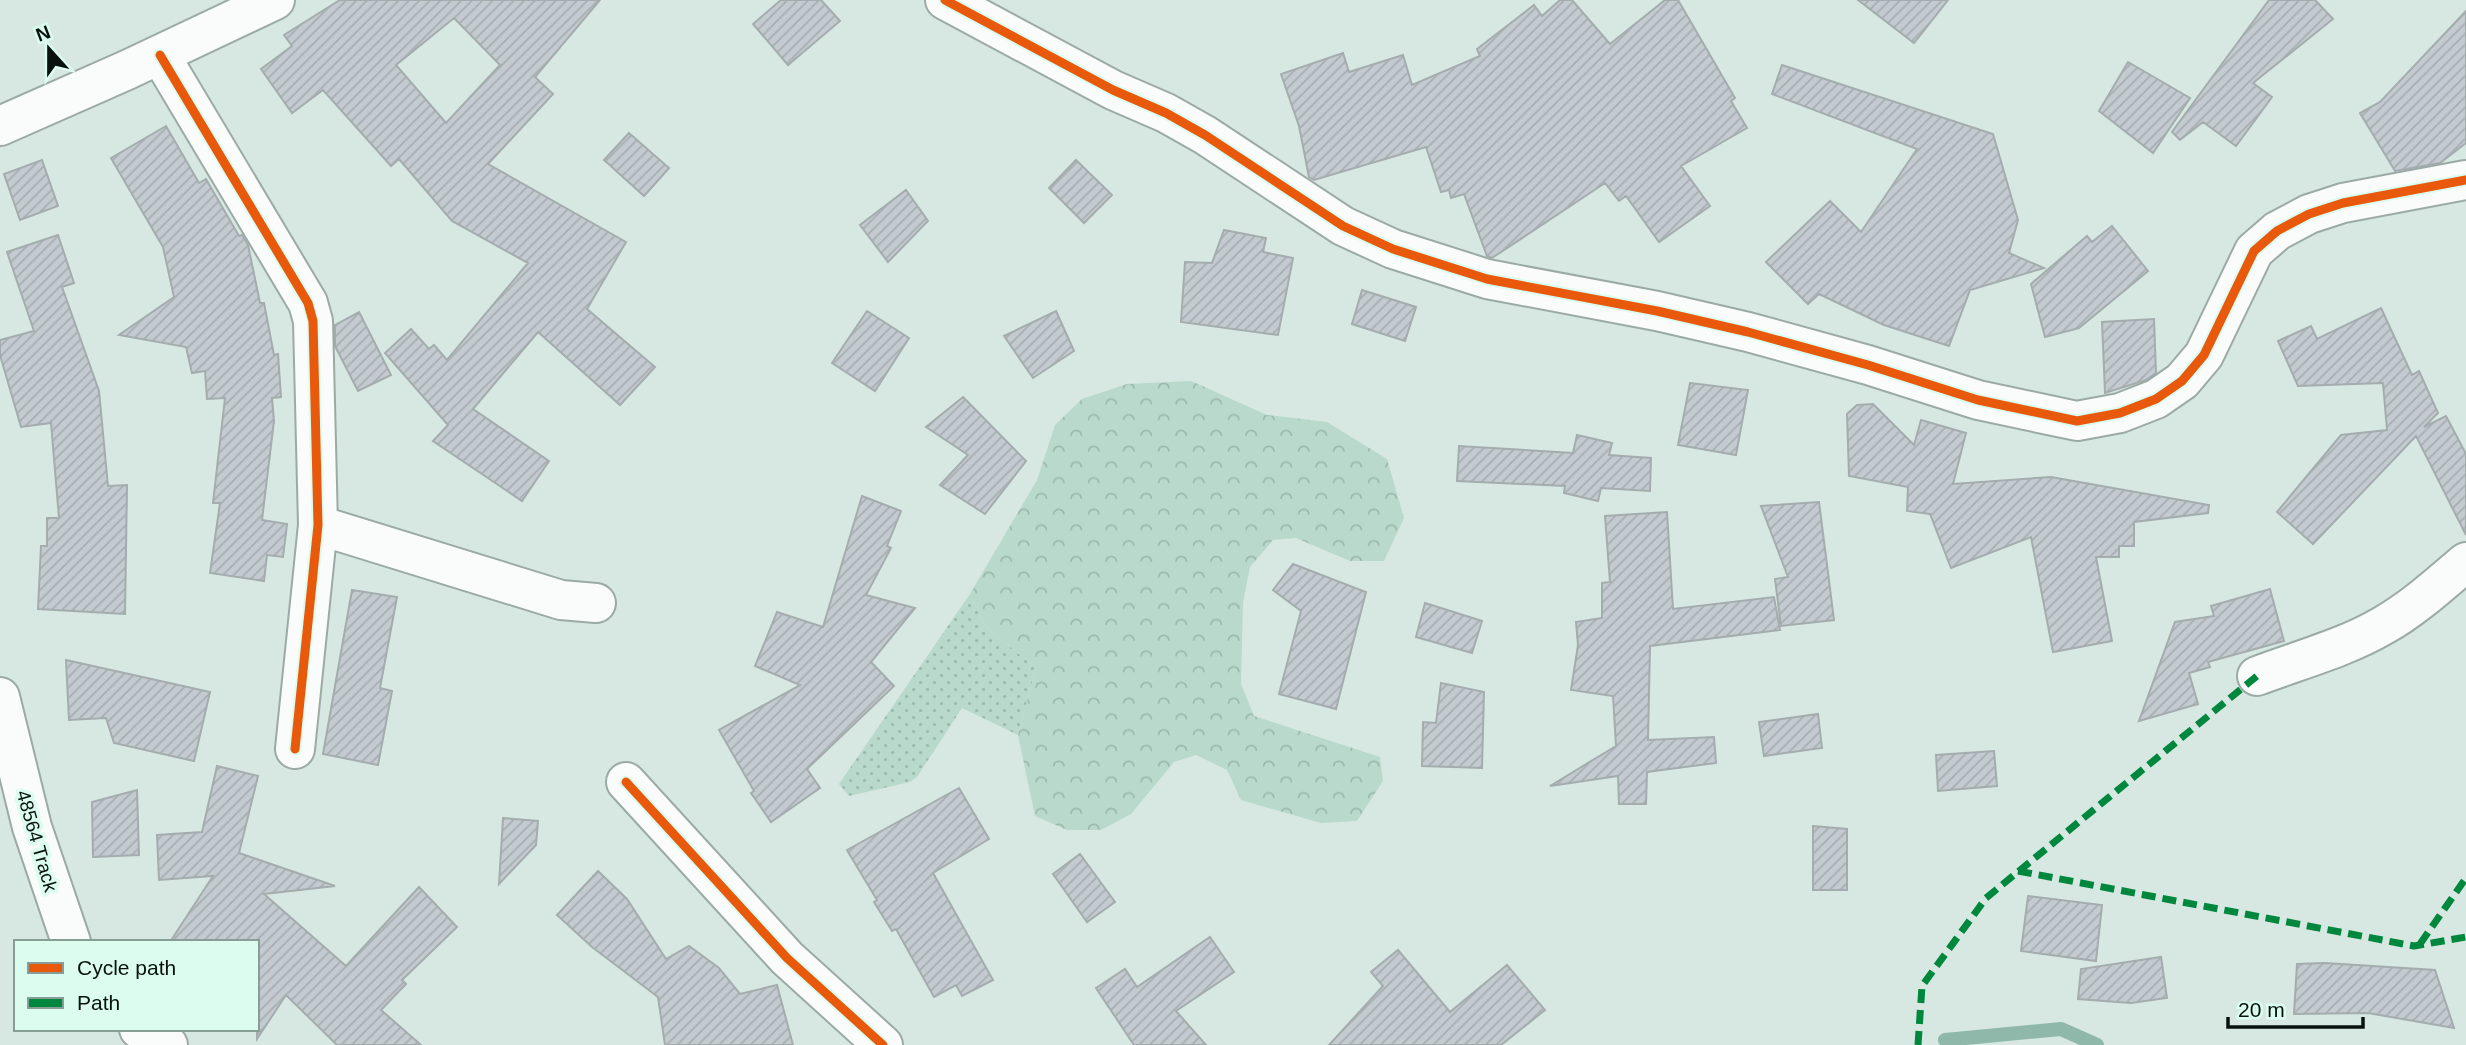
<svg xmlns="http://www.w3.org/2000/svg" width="2466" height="1045" font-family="Helvetica,sans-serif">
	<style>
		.grass { fill: url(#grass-dots) }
		.forest { fill: url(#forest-crowns) }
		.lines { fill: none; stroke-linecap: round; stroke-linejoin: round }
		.stream { stroke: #90b8aa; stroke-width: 14 }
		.building { fill: url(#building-hatch); stroke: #a4acad; stroke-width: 2; fill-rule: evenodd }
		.minor-casing { stroke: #9caaa5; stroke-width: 42 }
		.minor { stroke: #f9fcfa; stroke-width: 38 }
		.quiet { stroke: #00873e; stroke-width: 7; stroke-dasharray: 14 7; stroke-linecap: butt }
		.cycleway-casing { stroke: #dcfcf0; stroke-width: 13 }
		.cycleway { stroke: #e8590c; stroke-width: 9 }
		.labels { text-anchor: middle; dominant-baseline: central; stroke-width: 7; stroke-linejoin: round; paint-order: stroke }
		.street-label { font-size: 19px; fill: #07120e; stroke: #dcfcf0 }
	</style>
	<defs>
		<pattern id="grass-dots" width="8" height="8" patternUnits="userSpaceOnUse" patternTransform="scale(1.75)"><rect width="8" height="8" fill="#b8d9cc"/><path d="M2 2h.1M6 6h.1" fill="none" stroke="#9db9ae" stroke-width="1.8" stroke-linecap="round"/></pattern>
		<pattern id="forest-crowns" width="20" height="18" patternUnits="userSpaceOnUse" patternTransform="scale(1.75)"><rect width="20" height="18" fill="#b8d9cc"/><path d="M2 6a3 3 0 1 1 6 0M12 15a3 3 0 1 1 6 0" fill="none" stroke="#9db9ae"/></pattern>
		<pattern id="building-hatch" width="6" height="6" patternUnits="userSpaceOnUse" patternTransform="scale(1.75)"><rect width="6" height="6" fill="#c4cbd0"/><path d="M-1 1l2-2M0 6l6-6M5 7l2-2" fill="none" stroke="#a7adb1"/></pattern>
	</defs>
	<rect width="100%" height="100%" fill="#d6e8e1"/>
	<path class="grass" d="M970,594l15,32 51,42 -18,67 -56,-27 -45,69 -7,5 -61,14 -10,-12z"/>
	<path class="forest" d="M1191,381l76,34 60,7 60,37 17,59 -20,43h-34l-54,-23 -23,2 -23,27 -7,35 -2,82 13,32 126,41 3,24 -26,40 -36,2 -80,-23 -14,-30 -31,-15 -22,7 -43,52 -30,16h-34l-32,-14 -17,-81 18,-67 -51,-42 -15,-32 67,-114 18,-55 27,-26 45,-15z"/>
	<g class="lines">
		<path class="stream" d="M1945,1040l116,-11 36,16"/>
	</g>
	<path class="building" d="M340,0h260l-65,77 18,17 -65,70 138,78 -39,67 68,58 -35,38 -82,-73 -65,77 76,52 -27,40 -89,-60 15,-16 -63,-72 26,-24 18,20 5,-4 13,15 81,-97 -76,-42 -53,-62 -8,7 -68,-76 -31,23 -31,-44 31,-23 -8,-11zM454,18l46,47 -54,58 -50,-58z
		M781,0h40l19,21 -52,44 -35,-41z
		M1560,0h12l38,44 55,-44h13l57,98 -4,3 16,27 -66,38 29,40 -51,36 -33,-46 -7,5 -14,-18 -113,75 -5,-2 -23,-62 -13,4 -2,-8 -8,2 -15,-45 -112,33 -5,-3 -10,-51 -18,-52 62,-21 6,19 54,-17 9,30 68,-29 -3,-7 57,-44 8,11z
		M1858,0h90l-34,43z
		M2269,0h46l18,19 -80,64 19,14 -36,49 -33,-24 -23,18 -8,-8z
		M2466,11v132l-26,20 -45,8 -35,-58 20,-11z
		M2128,62l62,36 -37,55 -54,-42z
		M1782,65l211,69 25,86 -9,33 35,15 -74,22 -21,56 -65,-21 -65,-31 -11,10 -42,-42 64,-61 31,31 56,-83 -145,-55z
		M166,126l33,57 7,-4 33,57 3,-1 6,10 12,58h4l10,52 4,-1 3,43 -9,1 2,23 -12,99 25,4 -4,33 -16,-2 -3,26 -54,-8 10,-70h-7l12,-105 -18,1 -2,-28 -13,2 -6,-26 -67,-12 55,-38 -11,-50 -52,-89z
		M629,133l40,35 -25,28 -40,-36z
		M42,160l16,46 -38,14 -16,-46z
		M1076,160l36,35 -28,28 -35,-35z
		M906,190l22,31 -40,41 -28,-37z
		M2112,226l36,45 -69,57 -34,9 -14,-53 56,-48 5,6z
		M1224,230l42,8 -3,14 30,6 -15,77 -97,-13 4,-60 27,1z
		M58,235l16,48 -12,4 37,104 9,95 19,-1 -2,129 -87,-5 3,-63h6v-28h12l-8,-95 -30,4 -21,-72v-15l34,-9 -27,-79z
		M1362,290l54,17 -11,34 -53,-17z
		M2381,308l31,67 7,-4 19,42 -14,14 22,-11 20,38v81l-50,-99 -103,108 -36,-32 64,-77 46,-5 -4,-47 -85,3 -20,-45 33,-15 6,13z
		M867,311l42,27 -34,53 -43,-28z
		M1056,311l18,40 -41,27 -29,-42z
		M359,312l32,63 -33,16 -23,-45v-21z
		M2154,319l2,54 -10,7 -41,13 -3,-71z
		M1690,383l58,7 -12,65 -58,-10z
		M963,397l63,64 -41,53 -45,-29 28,-30 -42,-28z
		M1873,404l41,41 7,-25 45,13 -13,51 98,-7 158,28 -1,8 -74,9v24h-15v11h-23l16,84 -59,11 -22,-115 -80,31 -21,-54 -23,-3 1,-24 -59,-11 -2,-62 10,-9z
		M1577,435l35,8 -3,12 42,3 -1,33 -49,-3 -3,13 -34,-8 1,-7 -108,-5 2,-35 114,7z
		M862,496l39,15 -14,35 4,2 -25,47 49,13 -44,54 23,24 -87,83 13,19 -49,34 -20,-29 3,-2 -35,-61 81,-45 -45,-19 22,-54 46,15z
		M1819,502l15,118 -53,6 -6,-47 13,-2 -27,-71z
		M1667,512l6,97 101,-12 6,33 -130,16 -2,94 66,-3 2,26 -69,9 -1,32h-27l-1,-28 -68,10 66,-40 -3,-50 -42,-6 7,-45 -2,-23 26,-4v-35l8,-1 -5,-66z
		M1293,564l73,28 -30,117 -57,-15 22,-83 -28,-21z
		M2270,589l14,52 -76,21 2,5 -21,6 9,31 -59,17 36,-99 39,-6 -3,-10z
		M352,590l45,7 -17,91 12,3 -14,74 -55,-11z
		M1425,603l57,18 -10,32 -56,-16z
		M66,660l144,32 -16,69 -80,-18 -8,-25 -37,2z
		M1441,683l43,9 -2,76 -60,-2 1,-44 13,1z
		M1818,714l4,34 -58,8 -5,-34z
		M1994,751l3,35 -59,5 -2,-36z
		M217,766l41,10 -19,77 96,33 -71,8 82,72 73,-79 38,40 -55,53 4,4 -25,26 40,35h-84l-51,-50 -29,44v-97h-87l43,-66 -54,4 -2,-45 45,-3z
		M959,788l30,51 -56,34 60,107 -31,16 -6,-11 -22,12 -38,-68 -4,2 -18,-29 3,-2 -30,-50z
		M137,790l2,65 -46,2 -1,-55z
		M503,818l35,3 -2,24 -37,39z
		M1813,826l34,3v61h-34z
		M1080,854l35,48 -28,20 -34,-48z
		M598,871l29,28 39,60 23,-13 30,22 21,26 37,-9 16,60h-128l-7,-48 -66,-50 -35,-32z
		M2028,896l74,9 -6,56 -75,-10z
		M1210,937l24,35 -58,39 30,34h-72l-38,-57 29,-19 12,18z
		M1398,950l52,62 57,-47 38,45 -44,35h-172l54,-59 -12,-14z
		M2161,957l6,41 -36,5 -53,-4 3,-30z
		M2325,963l110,7 19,58 -86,-15 -74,1 3,-50z"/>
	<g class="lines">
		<defs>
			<path id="minor" d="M945,0l168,90 53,23 39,22 138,91 50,23 94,30 170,32 91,21 120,33 110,35 99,21 43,-8 36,-14 26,-18 22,-26 50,-104 23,-20 32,-17 34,-11 123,-23
				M160,55l148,248 5,18 5,204 -23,224
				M0,126l127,-56 148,-70
				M318,525l243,75 35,3
				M2257,676c42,-16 88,-28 127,-51 30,-17 56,-41 82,-63
				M0,697l32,130 39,115
				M626,782l161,176 96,87
				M139,1029l29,16"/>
		</defs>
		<use href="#minor" class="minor-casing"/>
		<use href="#minor" class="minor"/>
		<path class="quiet" d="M2018,871l396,75 52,-9
			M2420,944l46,-66
			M1918,1045l4,-59 64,-88 271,-222"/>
		<defs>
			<path id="cycleway" d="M945,0l168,90 53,23 39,22 138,91 50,23 94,30 170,32 91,21 120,33 110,35 99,21 43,-8 36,-14 26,-18 22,-26 50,-104 23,-20 32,-17 34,-11 123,-23
				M160,55l148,248 5,18 5,204 -23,224
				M626,782l161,176 96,87"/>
		</defs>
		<use href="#cycleway" class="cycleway-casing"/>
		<use href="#cycleway" class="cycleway"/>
	</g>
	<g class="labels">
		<g class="street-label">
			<text transform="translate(37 841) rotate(74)">48564 Track</text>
		</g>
	</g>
	<rect x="14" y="940" width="245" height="91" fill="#dcfcf0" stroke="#879e96" stroke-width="2"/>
	<rect x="28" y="963" width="35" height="10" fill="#e8590c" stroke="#879e96" stroke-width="2"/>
	<text x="77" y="975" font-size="21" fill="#07120e">Cycle path</text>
	<rect x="28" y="998" width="35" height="10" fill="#00873e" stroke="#879e96" stroke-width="2"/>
	<text x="77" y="1010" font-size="21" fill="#07120e">Path</text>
	<g transform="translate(49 49) rotate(339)" stroke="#dcfcf0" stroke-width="5" paint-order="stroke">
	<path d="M0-5L12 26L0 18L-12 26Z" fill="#07120e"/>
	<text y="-10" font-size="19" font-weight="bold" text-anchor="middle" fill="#07120e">N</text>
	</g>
	<path d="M2228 1017v10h135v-10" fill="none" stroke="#07120e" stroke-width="3.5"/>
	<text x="2238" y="1017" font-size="21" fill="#07120e" stroke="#dcfcf0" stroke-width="5" paint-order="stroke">20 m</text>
</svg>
